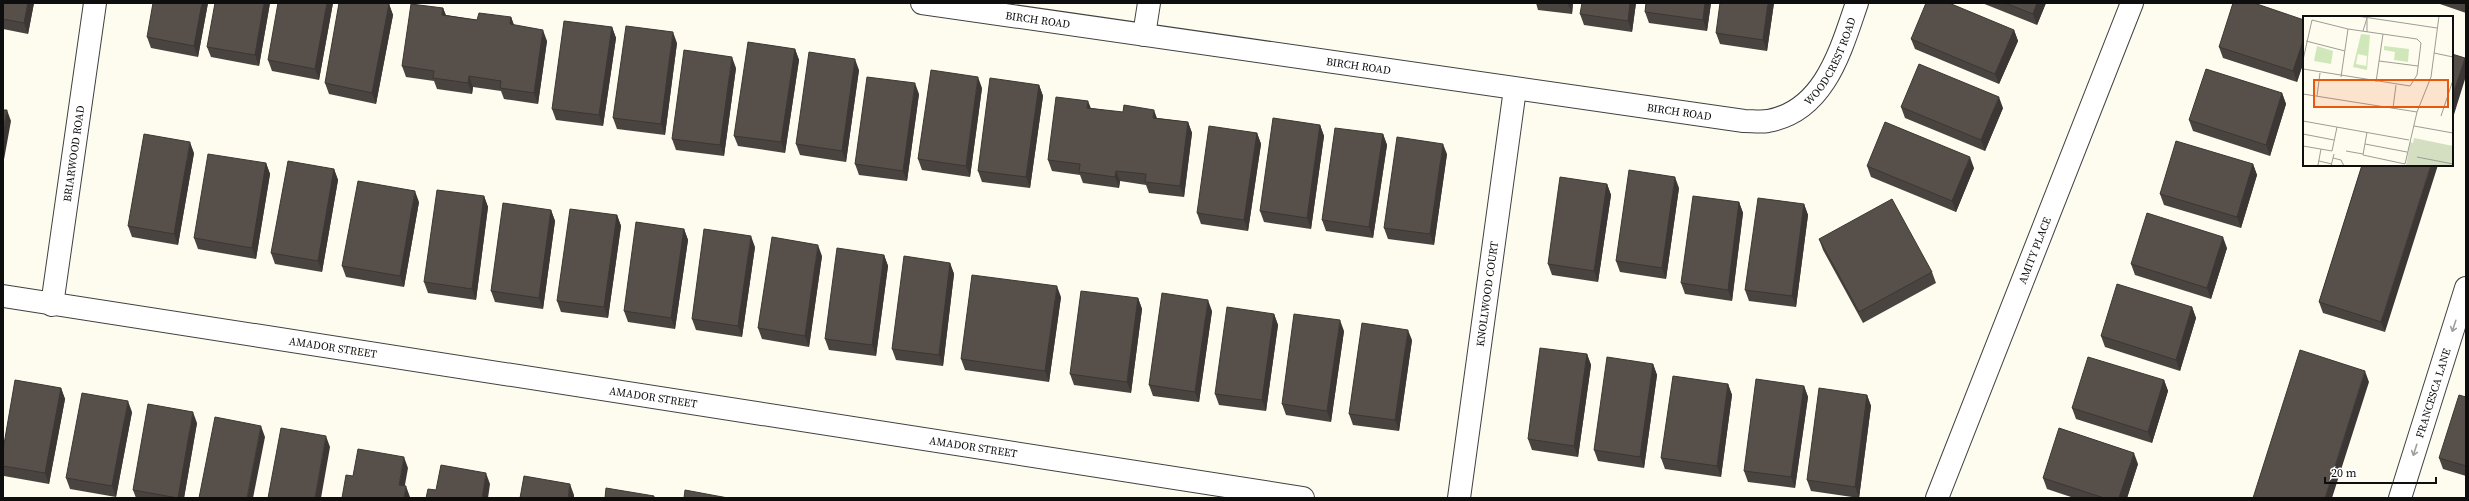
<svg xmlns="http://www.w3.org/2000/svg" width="2469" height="501" font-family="'Source Serif 4',serif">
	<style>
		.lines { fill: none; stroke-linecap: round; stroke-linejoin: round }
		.minor-casing { stroke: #414141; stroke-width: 24 }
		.minor { stroke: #fff; stroke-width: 22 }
		.wall { fill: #4a4440 }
		.shaded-wall { fill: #3c3734 }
		.building { fill: #564f4a; stroke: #3c3734 }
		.oneway { stroke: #9f9f9f }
		.labels { text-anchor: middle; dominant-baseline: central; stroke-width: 4; stroke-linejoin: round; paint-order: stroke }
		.street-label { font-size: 11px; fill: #0e0e0e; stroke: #fff }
		.inset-road { fill: none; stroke: #9e9d95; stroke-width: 1 }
		.view { fill: #e8590c; fill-opacity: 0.15; stroke: #e8590c; stroke-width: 2 }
		.inset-edge { fill: none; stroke: #0e0e0e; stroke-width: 2 }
	</style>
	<rect width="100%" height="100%" fill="#fefcef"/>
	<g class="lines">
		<defs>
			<g id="minor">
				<path id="s1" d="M922,3l822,118c8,0 17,1 24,0 57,-10 73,-72 89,-118"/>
				<path d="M1144,35l5,-32"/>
				<path id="s2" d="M3,296l1300,202"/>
				<path id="s3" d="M52,305l43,-302"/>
				<path id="s4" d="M1459,498l56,-409"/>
				<path id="s5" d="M1937,498l195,-495"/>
				<path id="s6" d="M2400,498l66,-210"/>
			</g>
		</defs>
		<use href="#minor" class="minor-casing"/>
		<use href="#minor" class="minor"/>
	</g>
	<path class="wall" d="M3,3h31l-6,31 -25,-5z
		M208,3l-10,54 -47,-9 -4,-11z
		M270,3l-11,63 -48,-9 -4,-10z
		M333,3l-14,77 -47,-9 -4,-11z
		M1536,3h37l-1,11 -34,-4z
		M1636,3l-4,29 -48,-7 -4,-11z
		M1646,3h65l-4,28 -58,-8 -4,-11z
		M1774,3l-7,48 -47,-7 -4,-11z
		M1982,3h64l-9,22z
		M2437,3h29v10z
		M389,4l4,11 -17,89 -47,-10 -4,-11z
		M443,8l3,7 31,5 34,-3 3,8 33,16 -9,63 -34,-5 -3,-8 -28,-4 -1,7 -35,-5 -3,-8 -28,-4 -4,-11z
		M2304,20v41l-7,21 -74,-24 -4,-11z
		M612,27l4,11 -13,88 -47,-6 -4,-11z
		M2014,30l4,11 -19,43 -84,-35 -4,-10z
		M677,43l-12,92 -48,-6 -4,-11z
		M795,49l4,11 -14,93 -47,-7 -4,-10z
		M736,68l-12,88 -48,-6 -4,-11z
		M859,70l-13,92 -46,-7 -4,-11z
		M1039,85l4,11 -13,92 -48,-6 -4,-11z
		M982,88l-12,89 -48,-7 -4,-11z
		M2282,93l4,11 -16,52 -77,-25 -4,-11z
		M919,94l-12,87 -48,-6 -4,-11z
		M1901,107l102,1 -18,43 -80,-33z
		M1091,108l66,10 31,4 4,11 -8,64 -35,-4 -3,-8 -26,-4 -1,7 -36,-5 -3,-8 -28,-4 -4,-11z
		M1320,125l4,11 -13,93 -47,-7 -4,-11z
		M1257,133l4,11 -13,87 -47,-7 -4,-11z
		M1383,134l4,11 -14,93 -47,-7 -4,-11z
		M194,153l-16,92 -46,-8 -4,-11z
		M1447,154l-13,91 -46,-6 -4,-11z
		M266,163l4,11 -14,85 -58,-10 -4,-11z
		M2253,164l4,11 -16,53 -77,-23 -4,-11z
		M2362,165l23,167 -62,-19 -4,-11z
		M1867,166l107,2 -18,44 -85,-35z
		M334,169l4,11 -16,92 -47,-8 -4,-11z
		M1607,184l4,11 -13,87 -46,-7 -4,-11z
		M1679,188l-13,91 -46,-7 -4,-11z
		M484,196l4,11 -12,93 -48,-7 -4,-11z
		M419,202l-15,85 -58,-10 -4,-11z
		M1739,202l4,11 -11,88 -47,-7 -4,-11z
		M1804,204l4,11 -12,92 -47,-6 -4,-11z
		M551,210l4,11 -12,88 -48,-7 -4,-11z
		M617,215l4,11 -13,92 -47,-6 -4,-11z
		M684,229l4,11 -13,89 -47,-7 -4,-11z
		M1819,239l113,33 4,11 -73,40 -40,-73z
		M755,247l-13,90 -46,-7 -4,-11z
		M2227,248l-16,51 -76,-24 -4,-11z
		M884,255l4,11 -12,90 -47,-6 -4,-11z
		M822,256l-13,91 -47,-8 -4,-11z
		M950,263l4,11 -11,92 -47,-6 -4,-11z
		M1061,297l-12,85 -84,-12 -4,-11z
		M1138,298l4,11 -11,84 -57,-8 -4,-11z
		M2192,307l4,11 -16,53 -75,-24 -4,-11z
		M1212,311l-13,91 -46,-6 -4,-11z
		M1274,314l4,11 -12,86 -47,-6 -4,-11z
		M1344,331l-13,91 -45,-7 -4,-11z
		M1412,340l-13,91 -46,-6 -4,-11z
		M1587,354l4,11 -13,92 -46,-7 -4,-11z
		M1653,364l4,11 -13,93 -46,-7 -4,-11z
		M2164,380l4,11 -16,52 -76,-24 -4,-11z
		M1728,384l4,11 -11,82 -56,-8 -4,-11z
		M1804,386l4,11 -13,91 -47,-6 -4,-11z
		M61,388l4,11 -16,85 -45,-8 -1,-4v-22z
		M1867,395l4,11 -12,92 -48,-7 -4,-11z
		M2466,397v79l-23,-7 -4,-11z
		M132,412l-16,85 -46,-8 -4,-11z
		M197,423l-13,75h-48l-3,-8z
		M2138,464l-11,34h-53l-27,-9 -4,-11z"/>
	<path class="shaded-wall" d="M28,3h6l-6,31 -4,-11z
		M202,3h6l-10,54 -4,-11z
		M264,3h6l-11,63 -4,-11z
		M327,3h6l-14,77 -4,-11z
		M1568,3h5l-1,11 -4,-10z
		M1630,3h6l-4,29 -4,-11z
		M1705,3h6l-4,28 -4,-11z
		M1768,3h6l-7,48 -4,-11z
		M2037,3h9l-9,22 -4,-11z
		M389,4l4,11 -17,89 -4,-11z
		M443,8l4,11 -5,-4z
		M511,17l4,11 -5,-4z
		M612,27l4,11 -13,88 -4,-11z
		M543,30l4,11 -9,63 -4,-11z
		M2014,30l4,11 -19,43 -4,-10z
		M673,32l4,11 -12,92 -4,-11z
		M2304,38v23l-7,21 -4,-11z
		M795,49l4,11 -14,93 -4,-11z
		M732,57l4,11 -12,88 -4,-11z
		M2465,58l1,4v14l-14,45v-24z
		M855,59l4,11 -13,92 -4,-11z
		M469,76l4,11 -1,7 -4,-11z
		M978,77l4,11 -12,89 -4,-11z
		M915,83l4,11 -12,87 -4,-10z
		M1039,85l4,11 -13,92 -4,-11z
		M2282,93l4,11 -16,52 -4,-11z
		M1999,97l4,11 -18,43 -4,-11z
		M1088,101l4,10 -5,-3z
		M7,110l4,11 -8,44v-33z
		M1154,110l4,11 -5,-3z
		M1188,122l4,11 -8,64 -4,-11z
		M1320,125l4,11 -13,93 -4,-11z
		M1257,133l4,11 -13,87 -4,-11z
		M1383,134l4,11 -14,93 -4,-11z
		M190,142l4,11 -16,92 -4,-11z
		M1443,144l4,10 -13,91 -4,-11z
		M1970,157l4,11 -18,44 -4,-11z
		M266,163l4,11 -14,85 -4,-11z
		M2253,164l4,11 -16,53 -4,-11z
		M2431,165h7l-53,167 -4,-10z
		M334,169l4,11 -16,92 -4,-11z
		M1116,171l4,10 -1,7 -4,-11z
		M1675,177l4,11 -13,91 -4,-11z
		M1607,184l4,11 -13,87 -4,-11z
		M415,191l4,11 -15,85 -4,-11z
		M484,196l4,11 -12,93 -4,-11z
		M1739,202l4,11 -11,88 -4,-11z
		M1804,204l4,11 -12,92 -4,-11z
		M551,210l4,11 -12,88 -4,-11z
		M617,215l4,11 -13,92 -4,-11z
		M684,229l4,11 -13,89 -4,-11z
		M751,236l4,11 -13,90 -4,-11z
		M2223,237l4,11 -16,51 -4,-11z
		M818,245l4,11 -13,91 -4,-11z
		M884,255l4,11 -12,90 -4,-11z
		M950,263l4,11 -11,92 -4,-11z
		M1057,286l4,11 -12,85 -4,-11z
		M1138,298l4,11 -11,84 -4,-11z
		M1208,300l4,11 -13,91 -4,-10z
		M2192,307l4,11 -16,53 -4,-11z
		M1274,314l4,11 -12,86 -4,-11z
		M1340,320l4,11 -13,91 -4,-11z
		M1408,330l4,10 -13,91 -4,-11z
		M1587,354l4,11 -13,92 -4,-11z
		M1653,364l4,11 -13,93 -4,-11z
		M2365,371l4,11 -37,116h-7z
		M2164,380l4,11 -16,52 -4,-11z
		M1728,384l4,11 -11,82 -4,-11z
		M1804,386l4,11 -13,91 -4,-11z
		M61,388l4,11 -16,85 -4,-11z
		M1867,395l4,11 -12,92 -4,-11z
		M128,401l4,11 -16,85 -4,-11z
		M193,412l4,11 -13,75h-6z
		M261,426l4,11 -12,61h-6z
		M326,436l4,11 -9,51h-6z
		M2134,453l4,11 -11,34h-8z
		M404,457l4,11 -5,28 -4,-11z
		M486,473l4,11 -2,14h-6z
		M570,484l4,11v3h-6z
		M406,486l4,11v1h-6z"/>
	<path class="building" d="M3,3h25l-4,20 -21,-4z
		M153,3h49l-8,43 -47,-9z
		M215,3h49l-9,52 -48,-8z
		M278,3h49l-12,66 -47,-9z
		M339,3h44l6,1 -17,89 -47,-10z
		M1582,3h48l-2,18 -48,-7z
		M1646,3h59l-2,17 -58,-8z
		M1720,3h48l-5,37 -47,-7z
		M1926,3h23l65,27 -19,44 -84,-35z
		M2005,3h32l-4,11z
		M2233,3h21l50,17v18l-11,33 -74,-24z
		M411,4l32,4 -1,7 35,5 2,-7 32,4 -1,7 33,6 -9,63 -34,-5 1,-7 -32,-5 -1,7 -35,-5 1,-7 -32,-5z
		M564,21l48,6 -13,88 -47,-6z
		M626,26l47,6 -12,92 -48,-6z
		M748,42l47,7 -14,93 -47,-6z
		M684,50l48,7 -12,88 -48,-6z
		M809,52l46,7 -13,92 -46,-7z
		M2452,54l13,4 -13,39z
		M1919,64l80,33 -18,43 -80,-33z
		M2206,69l76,24 -16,52 -77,-25z
		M931,70l47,7 -12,89 -48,-7z
		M867,77l48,6 -12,88 -48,-7z
		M990,78l49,7 -13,92 -48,-6z
		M1056,97l32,4 -1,7 36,4 1,-7 30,5 -1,8 35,4 -8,64 -35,-4 1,-8 -30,-3 -1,6 -36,-5 1,-8 -32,-4z
		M3,110h4l-4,22z
		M1273,118l47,7 -13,93 -47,-7z
		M1885,122l85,35 -18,44 -85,-35z
		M1209,126l48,7 -13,87 -47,-7z
		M1335,128l48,6 -14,93 -47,-7z
		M144,134l46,8 -16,92 -46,-8z
		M1397,137l46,7 -13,90 -46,-6z
		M2176,141l77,23 -16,53 -77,-23z
		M208,154l58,9 -14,85 -58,-10z
		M288,161l46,8 -16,92 -47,-8z
		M2362,165h69l-50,157 -62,-20z
		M1629,170l46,7 -13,91 -46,-7z
		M1560,177l47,7 -13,87 -46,-7z
		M358,181l57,10 -15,85 -58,-10z
		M437,190l47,6 -12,93 -48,-7z
		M1693,196l46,6 -11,88 -47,-7z
		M1758,198l46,6 -12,92 -47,-6z
		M1892,199l40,73 -73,40 -40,-73z
		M503,203l48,7 -12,88 -48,-7z
		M570,209l47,6 -13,92 -47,-6z
		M2147,213l76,24 -16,51 -76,-24z
		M636,222l48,7 -13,89 -47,-7z
		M704,229l47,7 -13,90 -46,-7z
		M772,237l46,8 -13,91 -47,-8z
		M837,248l47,7 -12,90 -47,-6z
		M904,256l46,7 -11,92 -47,-6z
		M972,275l85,11 -12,85 -84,-12z
		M2117,284l75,23 -16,53 -75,-24z
		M1081,291l57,7 -11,84 -57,-8z
		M1162,293l46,7 -13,92 -46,-7z
		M1227,307l47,7 -12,86 -47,-6z
		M1294,314l46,6 -13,91 -45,-7z
		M1362,323l46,7 -13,90 -46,-6z
		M1540,348l47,6 -13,92 -46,-7z
		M2300,350l65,21 -40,127h-72z
		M1607,357l46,7 -13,93 -46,-7z
		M2088,357l76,23 -16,52 -76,-24z
		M1673,376l55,8 -11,82 -56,-8z
		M1756,379l48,7 -13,91 -47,-6z
		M15,380l46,8 -16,85 -42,-7v-16z
		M1819,388l48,7 -12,92 -48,-7z
		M82,393l46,8 -16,85 -46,-8z
		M2459,395l7,2v69l-27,-8z
		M148,404l45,8 -15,86 -45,-8z
		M215,417l46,9 -14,72h-48z
		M281,428l45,8 -11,62h-47z
		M2059,428l75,25 -15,45h-15l-61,-20z
		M358,449l46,8 -5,28 7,1 -2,12h-62l4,-23 7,1z
		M441,465l45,8 -4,25h-56l2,-9 8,1z
		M524,476l46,8 -2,14h-48z
		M606,488l48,8v2h-49z
		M685,490l43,8h-44z"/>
	<defs><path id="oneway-shaft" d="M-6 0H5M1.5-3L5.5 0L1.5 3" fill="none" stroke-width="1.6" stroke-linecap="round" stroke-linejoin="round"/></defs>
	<g class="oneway">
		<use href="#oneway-shaft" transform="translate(2454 326) rotate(108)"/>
		<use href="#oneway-shaft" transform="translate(2415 450) rotate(108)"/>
	</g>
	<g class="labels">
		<g class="street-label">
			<text stroke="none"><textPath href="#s1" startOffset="117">BIRCH ROAD</textPath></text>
			<text stroke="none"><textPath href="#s1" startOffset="946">WOODCREST ROAD</textPath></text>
			<text stroke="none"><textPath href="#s1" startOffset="441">BIRCH ROAD</textPath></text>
			<text stroke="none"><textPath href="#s1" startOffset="765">BIRCH ROAD</textPath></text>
			<text stroke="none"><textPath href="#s3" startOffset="153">BRIARWOOD ROAD</textPath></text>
			<text stroke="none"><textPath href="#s5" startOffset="266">AMITY PLACE</textPath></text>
			<text stroke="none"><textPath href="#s4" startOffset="206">KNOLLWOOD COURT</textPath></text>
			<text stroke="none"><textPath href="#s2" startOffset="334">AMADOR STREET</textPath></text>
			<text stroke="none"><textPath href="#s6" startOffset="110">FRANCESCA LANE</textPath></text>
			<text stroke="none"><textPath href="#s2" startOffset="658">AMADOR STREET</textPath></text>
			<text stroke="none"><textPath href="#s2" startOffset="982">AMADOR STREET</textPath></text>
		</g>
	</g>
	<g transform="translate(2303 16)">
		<rect width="150" height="150" fill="#fefcef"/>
		<path d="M58,18l9,1 -3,35 -14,-3zM55,38l9,2 -1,10 -10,-2zM14,30l16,5 -2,13 -17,-3zM81,30l25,3 -1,13 -14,-2 1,-8 -11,-2z" fill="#d0e7ba" fill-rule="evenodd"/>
		<path d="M111,122l39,8v20h-47l4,-24 3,1z" fill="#d4dfc1"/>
		<path class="inset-road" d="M54,0l80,12M60,15l4,-13M64,16v-14M3,25l39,10M131,37l19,4M0,44l9,-40 36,9 69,10 4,4 -4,32 -7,11 -107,-17M76,45l39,5M38,61l7,-48M73,66l7,-48M0,78l114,18M14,80l3,-23M90,92l3,-23M138,100l12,-36M0,105l106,19M111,110l39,7M64,116l-4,23 42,9 12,-52 14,-35 8,-61M0,118l31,6M62,128l42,8M0,130l29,5 5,-24M43,135l17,3M114,141l36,7M30,142l8,2 3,6M16,145l13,3M15,149l3,-16M28,150l3,-12"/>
		<path class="view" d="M11,64h134v27h-134z"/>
		<rect width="150" height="150" class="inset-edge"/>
	</g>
	<rect width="2469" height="501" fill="none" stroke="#0e0e0e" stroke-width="8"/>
	<path d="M2325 477v6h111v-6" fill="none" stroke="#0e0e0e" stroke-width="2"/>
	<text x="2331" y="477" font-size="12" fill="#0e0e0e" stroke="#ffffff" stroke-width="3" paint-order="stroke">20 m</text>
</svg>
